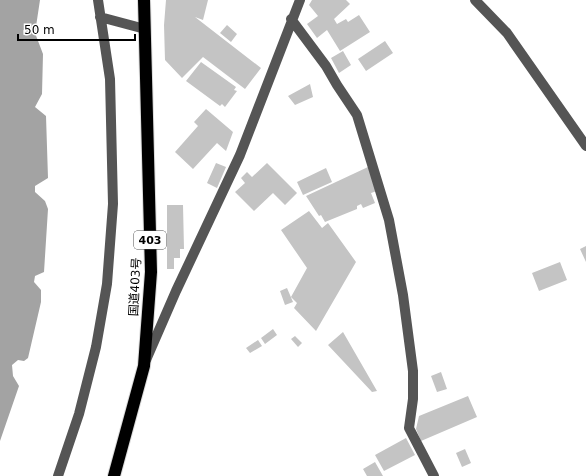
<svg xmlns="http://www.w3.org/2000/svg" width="586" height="476" font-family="'DejaVu Sans','Noto Sans JP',sans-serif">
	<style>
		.water { fill: #a3a3a3 }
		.building { fill: #c4c4c4 }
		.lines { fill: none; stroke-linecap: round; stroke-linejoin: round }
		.highway-casing { stroke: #dbdbdb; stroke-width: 14 }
		.minor { stroke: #555; stroke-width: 10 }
		.highway { stroke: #000; stroke-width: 12 }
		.labels { text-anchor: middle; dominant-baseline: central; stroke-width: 4; stroke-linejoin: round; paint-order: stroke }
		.shield { fill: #fff; stroke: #4c4c4c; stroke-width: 1 }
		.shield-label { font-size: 11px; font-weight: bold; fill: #000 }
		.street-label { font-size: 12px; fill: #000; stroke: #fff }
	</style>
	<rect width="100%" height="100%" fill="#fff"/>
	<path class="water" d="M0,0h40l-5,33 8,21 -1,40 -7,13 11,9 2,62 -13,8v6l10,9 3,8 -4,63 -9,4 -1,6 7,8v12l-13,56 -4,3 -6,-1 -6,5 1,11 6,10 -19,55z"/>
	<path class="building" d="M166,0h42l-5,20 -8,-3 66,51 -16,21 -42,-32 -21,21 -17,-18 -1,-35z
		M312,0h34l4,4 -16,15 3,5 9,-5 2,3 11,-7 11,17 -30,19 -13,-21 -10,8 -10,-14 11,-8 -9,-11z
		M227,25l10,9 -6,8 -11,-9z
		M385,41l8,12 -27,18 -8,-12z
		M343,51l8,14 -12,8 -8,-15z
		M201,62l35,25 -2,3 3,1 -12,16 -3,-3 -2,2 -34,-25z
		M310,84l3,13 -18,8 -7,-9z
		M206,109l27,23 -7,19 -9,-8 -24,26 -18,-17 23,-26 -4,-4z
		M216,163l10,4 -9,21 -10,-5z
		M267,163l30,30 -12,12 -12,-12 -19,18 -19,-19 10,-9 -4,-5 6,-6 5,5z
		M368,167l9,24 -6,2 4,10 -12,5 -2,-4 -4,2v3l-32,13 -4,-7 -2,1 -13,-20z
		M326,168l6,14 -29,13 -6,-13z
		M167,205h16l1,44h-4v9h-6v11h-7z
		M309,211l13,17 6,-5 28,39 -40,69 -22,-23 3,-5 -6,-6 16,-29 -26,-38z
		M586,246v16l-6,-13z
		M560,262l7,18 -28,11 -7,-18z
		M287,288l6,14 -8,3 -5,-14z
		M273,329l4,6 -12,9 -4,-6z
		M343,332l34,59 -5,1 -44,-47z
		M295,336l7,7 -4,4 -7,-8z
		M258,340l4,6 -12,7 -4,-5z
		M441,372l6,17 -10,3 -6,-16z
		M468,396l9,21 -56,24 -5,-12 3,-13z
		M406,438l9,17 -31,16 -9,-16z
		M465,449l6,14 -9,4 -6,-14z
		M375,462l8,14h-16l-4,-7z"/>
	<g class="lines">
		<defs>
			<path id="highway" d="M114,476l30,-110 7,-94 -7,-272"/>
		</defs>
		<use href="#highway" class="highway-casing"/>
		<path class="minor" d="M475,0l32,33 79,113
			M100,17l45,12
			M291,19l35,47 11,19 20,30 32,105 14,75 10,76v28l-4,29 25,48
			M146,360l30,-69 64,-136 60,-155
			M58,476l21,-62 17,-67 11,-63 6,-80 -3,-125 -12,-79"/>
		<use href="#highway" class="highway"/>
	</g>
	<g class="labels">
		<rect class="shield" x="134" y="231" width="32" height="18" rx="3"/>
		<g class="shield-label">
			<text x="150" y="240">403</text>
		</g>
		<g class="street-label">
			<text transform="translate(135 287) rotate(-87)">国道403号</text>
		</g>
	</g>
	<path d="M18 34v6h117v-6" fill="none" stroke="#000000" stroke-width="2"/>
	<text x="24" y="34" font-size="12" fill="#000000" stroke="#ffffff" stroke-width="3" paint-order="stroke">50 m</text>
</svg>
